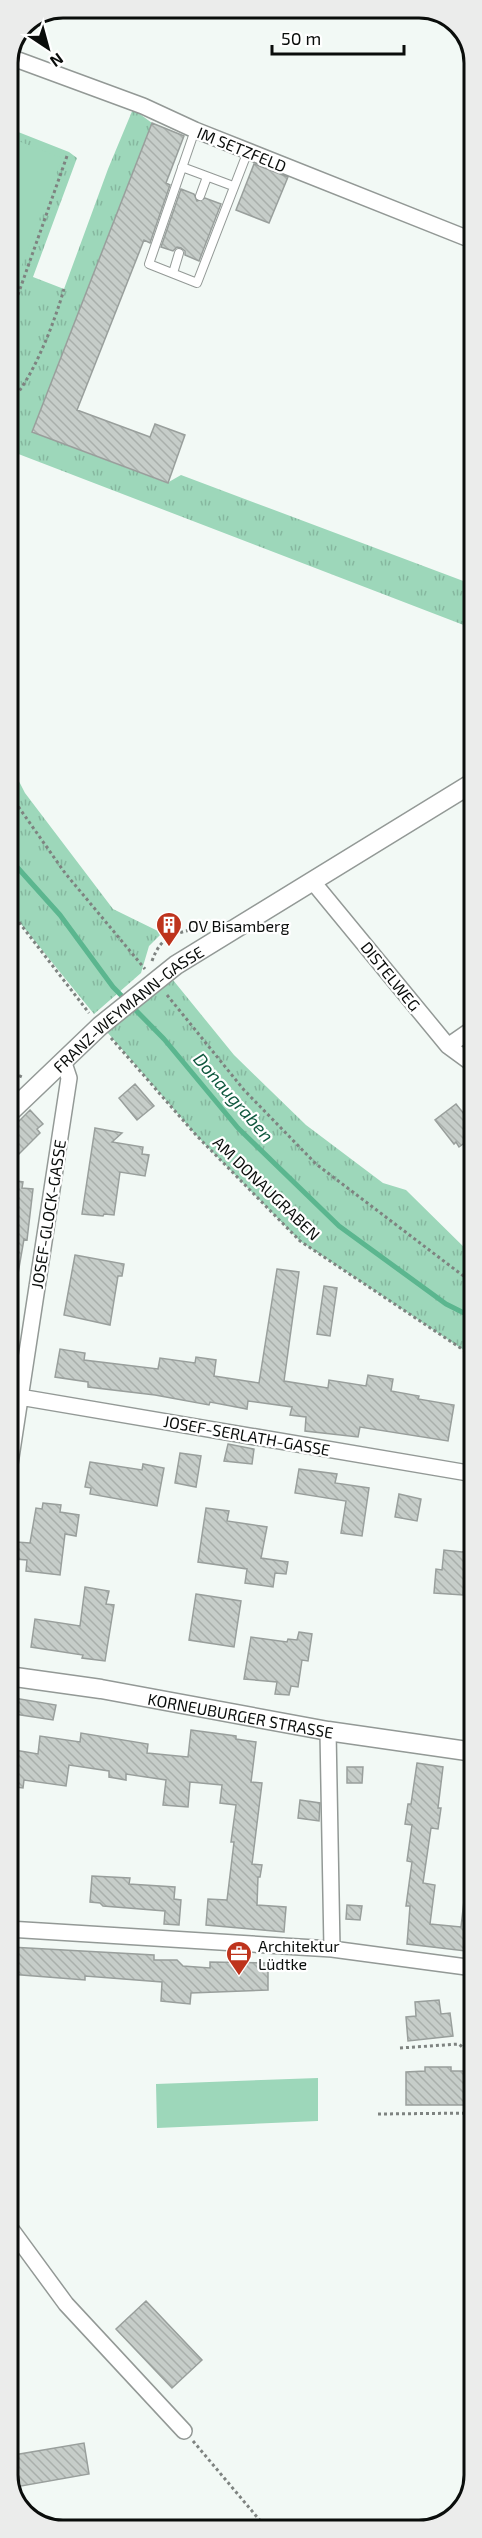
<svg xmlns="http://www.w3.org/2000/svg" width="482" height="2538" font-family="'Exo 2',sans-serif">
	<style>
		.grass { fill: url(#grass-tufts) }
		.park { fill: #9dd7ba }
		.lines { fill: none; stroke-linecap: round; stroke-linejoin: round }
		.stream { stroke: #5bb68f; stroke-width: 5 }
		.building { fill: url(#building-back-hatch); stroke: #999f9c; stroke-width: 1.5 }
		.service-casing { stroke: #939996; stroke-width: 10 }
		.minor-casing { stroke: #939996; stroke-width: 18 }
		.tertiary-casing { stroke: #939996; stroke-width: 21 }
		.path { stroke: #7e8380; stroke-width: 3; stroke-dasharray: 3 3; stroke-linecap: butt }
		.service { stroke: #fff; stroke-width: 8 }
		.minor { stroke: #fff; stroke-width: 15 }
		.tertiary { stroke: #fff; stroke-width: 18 }
		.labels { text-anchor: middle; dominant-baseline: central; stroke-width: 4.5; stroke-linejoin: round; paint-order: stroke }
		.street-label { font-size: 16px; fill: #0a0d0b; stroke: #fff }
		.poi-label { font-size: 16px; fill: #0a0d0b; stroke: #fff; text-anchor: start }
		.water-label { font-size: 18px; font-style: italic; fill: #0f583e; stroke: #fff }
		.rim { fill: none; stroke: #0a0d0b; stroke-width: 3 }
	</style>
	<defs>
		<pattern id="grass-tufts" width="24" height="20" patternUnits="userSpaceOnUse" patternTransform="scale(1.5)"><rect width="24" height="20" fill="#9dd7ba"/><path d="M3 7l-1-3M5 7V3M7 7l1-3M15 17l-1-3M17 17v-4M19 17l1-3" fill="none" stroke="#86b79f"/></pattern>
		<pattern id="building-back-hatch" width="6" height="6" patternUnits="userSpaceOnUse" patternTransform="scale(1.5)"><rect width="6" height="6" fill="#c6cdc9"/><path d="M-1 5l2 2M0 0l6 6M5-1l2 2" fill="none" stroke="#a9afab"/></pattern>
	</defs>
	<rect width="100%" height="100%" fill="#f2f9f5"/>
	<path class="grass" d="M133,109l19,14 -120,309 135,51 14,-8 293,110v44l-466,-179v-322l61,24 8,6 -44,119 31,12 44,-120z
		M8,760l17,33 88,116 49,24 -13,13 -8,27 -47,41 -86,-106z
		M173,980l61,75 72,70 77,58 23,7 68,67v100l-174,-116 -104,-106 -89,-103z"/>
	<path class="park" d="M8,137l54,21 -46,123 -8,-3z
		M318,2078v43l-161,7 -1,-44z"/>
	<g class="lines">
		<path class="stream" d="M8,857l52,58 53,72 51,52 74,89 101,98 107,78 28,14"/>
	</g>
	<path class="building" d="M152,123l32,13 -18,47 4,2 -20,58 -6,-3 -67,170 73,27 5,-13 30,11 -17,48 -136,-51z
		M254,164l34,13 -19,46 -33,-13z
		M181,189l13,5 3,7 8,-3 16,6 -22,57 -14,-6v-4l-4,-3 -4,-1 -4,4 -12,-4z
		M135,1084l19,22 -17,14 -18,-22z
		M456,1104l8,10 10,-7v29l-15,11 -3,-5 -2,2 -19,-24z
		M30,1110l13,14 -6,5 3,4 -23,23 -9,-9v-15z
		M95,1128l27,5 -10,9 31,5 -1,7 7,1 -4,21 -25,-4 -6,43 -10,-1 -1,2 -21,-2z
		M10,1180l13,2 -1,6 11,1 -6,51 -3,-1 -9,52 -7,-1z
		M75,1255l49,9 -2,12h-4l-8,49 -46,-10z
		M277,1269l22,3 -15,109 44,7 1,-8 37,6 2,-11 25,4 -2,12 28,5 -1,3 36,6 -6,36 -88,-14 -2,10 -53,-6 1,-14 -16,-2 2,-8 -44,-6 -1,8 -37,-7 -1,3 -54,-10 -67,-8v-5l-33,-5 5,-28 25,4 -1,7 74,9 2,-11 35,5 1,-6 20,3 -2,16 45,7z
		M324,1286l13,2 -7,48 -13,-2z
		M228,1444l26,5 -2,15 -28,-3z
		M180,1453l21,3 -5,31 -21,-4z
		M90,1462l52,8 1,-6 21,4 -7,38 -67,-12 1,-6 -6,-1z
		M299,1469l38,5 -2,9 34,5 -7,48 -21,-3 5,-32 -51,-8z
		M399,1494l22,5 -4,22 -22,-4z
		M43,1503l18,2 -1,7 19,3 -3,21 -11,-2 -5,41 -34,-4 1,-11 -12,-1 2,-17 13,1 6,-35 6,1z
		M206,1508l23,3 -2,10 40,6 -6,31 27,4 -2,12 -11,-1 -2,14 -28,-4 2,-14 -49,-7z
		M474,1549l-3,37 -7,-1 -1,10 -29,-2 2,-24 6,1 2,-20 18,2z
		M85,1587l24,4 -3,13 8,1 -9,56 -23,-3 1,-3 -52,-8 4,-28 45,7z
		M196,1594l45,7 -7,46 -45,-7z
		M299,1632l13,2 -4,27 -6,-1 -4,27 -7,-1 -2,9 -14,-1 2,-12 -33,-3 7,-42 36,5 1,-3 9,1z
		M8,1697l48,8 -3,15 -45,-7z
		M191,1730l45,6v3l20,3 -5,40 11,1 -10,81 10,1 -2,12h-2l-1,28 29,2 -2,25 -78,-7 2,-26 19,1 7,-58h-3l5,-37 -16,-2 2,-18 -32,-3 -2,25 -25,-2 3,-25 -40,-6v6l-17,-3v-6l-40,-6 -3,21 -42,-6 -1,8 -15,-2v-37l30,5 2,-18 40,6 1,-9 67,11 -1,9 41,4z
		M417,1763l26,4 -5,41h3l-3,21 -7,-1 -8,55 12,2 -5,39 31,3 4,-35 9,1v59l-67,-8 3,-38h-4l6,-44 -5,-1 5,-36 -7,-1 3,-20h3z
		M347,1767h16l-1,16h-15z
		M300,1800l20,3 -1,18 -21,-3z
		M92,1876l38,2 -1,6 46,3 -1,12 7,1 -2,25 -15,-1 1,-13 -62,-5 -3,-3 -10,-1z
		M347,1905l15,1 -2,14 -14,-1z
		M10,1947l144,8v5h23l6,6 27,2v-6l58,1v27l-77,3 -1,11 -29,-3 1,-19 -77,-6v4l-76,-6z
		M439,2000l2,14 9,-1 3,23 -45,5 -2,-24 10,-1 -1,-14z
		M425,2067h26v4h17v34h-62v-33l19,-1z
		M146,2301l56,59 -30,28 -56,-59z
		M84,2443l5,31 -79,14 -2,-5v-27z"/>
	<g class="lines">
		<defs>
			<path id="service" d="M195,130l-46,134 48,19 51,-132
				M182,167l51,19
				M200,196l7,-19
				M173,273l6,-20"/>
			<path id="minor" d="M10,57l133,49 52,24 279,111
				M313,882l135,164 26,19
				M448,1046l26,-18
				M8,1395l466,79
				M8,1477l61,-399 -6,-18
				M328,1731l4,218
				M8,1929l324,20 142,19
				M8,2225l58,79 118,127"/>
			<g id="tertiary">
				<path id="s1" d="M8,1114l92,-88 76,-61 298,-183"/>
				<path id="s2" d="M8,1676l93,13 227,42 146,21"/>
			</g>
		</defs>
		<use href="#service" class="service-casing"/>
		<use href="#minor" class="minor-casing"/>
		<use href="#tertiary" class="tertiary-casing"/>
		<path class="path" d="M8,323l59,-167
			M8,404c24,-22 47,-83 56,-115
			M8,792l57,81 80,96
			M8,908l81,105
			M152,961c10,-28 24,-27 50,-34
			M167,995l77,95 72,74 158,120
			M111,1038l85,97 104,106 174,116
			M8,1071l14,6
			M400,2048l59,-4 15,14
			M378,2114l96,-1
			M193,2441l75,89"/>
		<use href="#service" class="service"/>
		<use href="#minor" class="minor"/>
		<use href="#tertiary" class="tertiary"/>
	</g>
	<defs>
		<symbol id="building-pin" viewBox="-11 -11 22 30"><path d="M0 17L-7.5 6A9.5 9.5 0 1 1 7.5 6Z" fill="#be331c" stroke="#fff"/><path d="M-4-6H4V6H1V3H-1V6H-4ZM-2.5-4.3h1.7v1.8h-1.7ZM.8-4.3h1.7v1.8H.8ZM-2.5-1h1.7V.8h-1.7ZM.8-1h1.7V.8H.8Z" fill="#fff"/></symbol>
		<symbol id="office-pin" viewBox="-11 -11 22 30"><path d="M0 17L-7.5 6A9.5 9.5 0 1 1 7.5 6Z" fill="#be331c" stroke="#fff"/><path d="M-6-3h4V-5.5h4V-3h4V5H-6ZM-1-4.5V-3h2v-1.5ZM-6 0V1H6V0Z" fill="#fff"/></symbol>
	</defs>
	<g fill-rule="evenodd">
		<use href="#building-pin" x="154" y="910" width="30" height="40"/>
		<use href="#office-pin" x="224" y="1939" width="30" height="40"/>
	</g>
	<g class="labels">
		<g class="street-label">
			<text transform="translate(242 149) rotate(22)">IM SETZFELD</text>
			<text transform="translate(391 976) rotate(51)">DISTELWEG</text>
			<text stroke="none"><textPath href="#s1" startOffset="160">FRANZ-WEYMANN-GASSE</textPath></text>
			<text transform="translate(267 1188) rotate(44)">AM DONAUGRABEN</text>
			<text transform="translate(48 1214) rotate(-81)">JOSEF-GLOCK-GASSE</text>
			<text transform="translate(247 1435) rotate(10)">JOSEF-SERLATH-GASSE</text>
			<text stroke="none"><textPath href="#s2" startOffset="236">KORNEUBURGER STRASSE</textPath></text>
		</g>
		<g class="poi-label">
			<text x="188" y="925">OV Bisamberg</text>
			<text x="258" y="1945">Architektur<tspan x="258" dy="18">Lüdtke</tspan></text>
		</g>
		<g class="water-label">
			<text transform="translate(234 1097) rotate(49)">Donaugraben</text>
		</g>
	</g>
	<path d="M0 0H482V2538H0ZM63 18H419A45 45 0 0 1 464 63V2475A45 45 0 0 1 419 2520H63A45 45 0 0 1 18 2475V63A45 45 0 0 1 63 18Z" fill="#ebeceb" fill-rule="evenodd"/>
	<path class="rim" d="M63 18H419A45 45 0 0 1 464 63V2475A45 45 0 0 1 419 2520H63A45 45 0 0 1 18 2475V63A45 45 0 0 1 63 18Z"/>
	<g transform="translate(48 48) rotate(144)" stroke="#ffffff" stroke-width="4.5" paint-order="stroke">
	<path d="M0-4.5L10 22L0 15L-10 22Z" fill="#0a0d0b"/>
	<text y="-9" font-size="16" font-weight="bold" text-anchor="middle" fill="#0a0d0b">N</text>
	</g>
	<path d="M272 45v9h132v-9" fill="none" stroke="#0a0d0b" stroke-width="3"/>
	<text x="281" y="45" font-size="18" fill="#0a0d0b" stroke="#ffffff" stroke-width="4.5" paint-order="stroke">50 m</text>
</svg>
